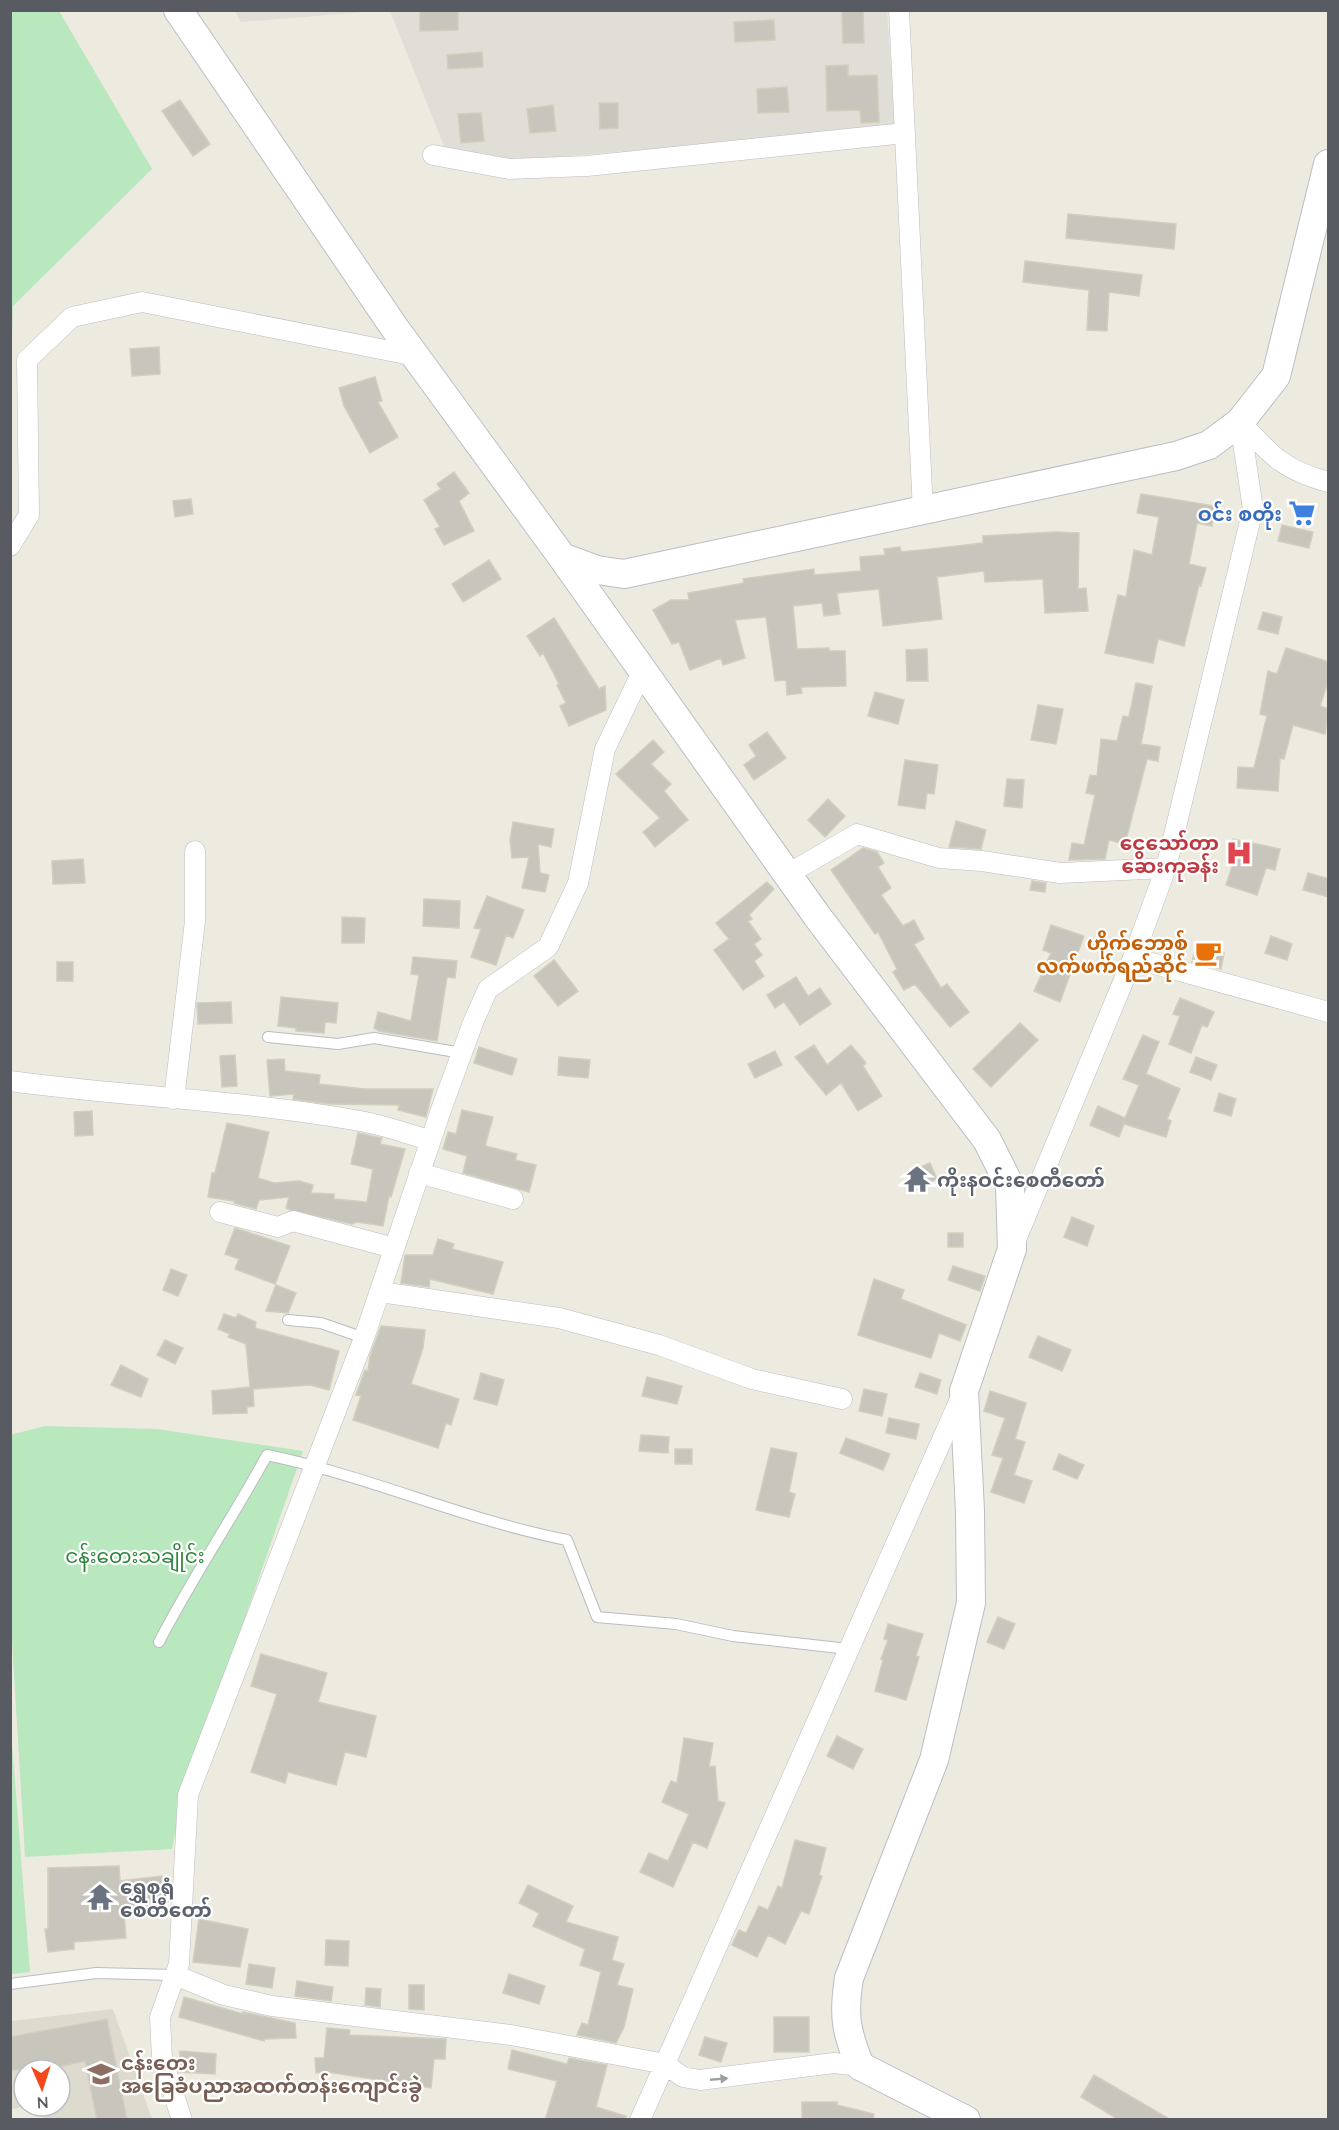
<svg xmlns="http://www.w3.org/2000/svg" width="1339" height="2130" font-family="Quicksand,'Noto Sans Myanmar',sans-serif">
	<style>
		.industrial { fill: #e0ded7 }
		.education { fill: #dcdbce }
		.green { fill: #b9e7be }
		.building { fill: #c8c5bc; stroke: #d2cebd; stroke-width: 1.5 }
		.lines { fill: none; stroke-linecap: round; stroke-linejoin: round }
		.service-casing { stroke: #babcc2; stroke-width: 12 }
		.minor-casing { stroke: #babcc2; stroke-width: 21 }
		.secondary-casing { stroke: #babdc5; stroke-width: 30 }
		.service { stroke: #fff; stroke-width: 10 }
		.minor { stroke: #fff; stroke-width: 20 }
		.secondary { stroke: #fff; stroke-width: 28 }
		.oneway { fill: #9b9da0 }
		.labels { text-anchor: middle; dominant-baseline: central; stroke-width: 4.5; stroke-linejoin: round; paint-order: stroke }
		.shop-label { font-size: 20px; font-weight: bold; fill: #366cbe; stroke: #fff; text-anchor: end }
		.health-label { font-size: 20px; font-weight: bold; fill: #be3a42; stroke: #fff; text-anchor: end }
		.food-label { font-size: 20px; font-weight: bold; fill: #c56008; stroke: #fff; text-anchor: end }
		.worship-label { font-size: 20px; font-weight: bold; fill: #5b616d; stroke: #fff; text-anchor: start }
		.park-label { font-size: 20px; fill: #2e843d; stroke: #fff }
		.education-label { font-size: 20px; font-weight: bold; fill: #785e54; stroke: #fff; text-anchor: start }
	</style>
	<rect width="100%" height="100%" fill="#edebdf"/>
	<path class="industrial" d="M235,11h142l-136,11z
		M390,11h497l8,117 -443,38z"/>
	<path class="education" d="M113,2009l39,110h-107l-3,-13h18v-36h-36v36h6l-19,3v-88z"/>
	<path class="green" d="M11,10l48,1 93,158 -139,137 -2,58z
		M45,1426l112,3 146,22 -120,345 -11,53 -147,8 -14,-233 -1,-189z
		M11,1730l19,242 -19,2h-1z"/>
	<path class="building" d="M842,10h21l1,33h-21z
		M420,11h38v19l-38,1z
		M774,20l1,20 -40,2 -1,-20z
		M482,52l1,15 -35,2 -1,-14z
		M848,65v11l29,-1 2,47 -18,1 -1,-13 -33,1 -1,-45z
		M787,87l2,25 -31,1 -1,-24z
		M180,100l30,44 -17,12 -31,-45z
		M599,103h19v25l-18,1z
		M553,105l3,26 -26,2 -3,-24z
		M481,113l3,28 -23,2 -3,-29z
		M1068,214l108,10 -2,25 -108,-11z
		M1025,261l117,14 -3,21 -30,-4 -2,39 -20,-1 2,-40 -66,-8z
		M159,347l1,27 -28,2 -2,-27z
		M375,377l7,24 -4,1 20,35 -28,16 -26,-47 -5,-18z
		M454,472l15,21 -10,8 15,30 -30,14 -9,-16 5,-2 -16,-27 17,-11 -4,-5z
		M1141,494l74,12 -3,20 -15,-3 -8,41 17,4 -5,18 -2,-1 -15,61 -26,-7 -5,24 -48,-10 13,-58 8,2 8,-47 18,5 7,-38 -22,-4z
		M191,499l2,15 -18,3 -2,-16z
		M1282,525l31,7 -4,16 -31,-7z
		M1054,532l25,1 -1,56 8,-1 2,23 -43,2 -2,-34 -58,3 -1,-11 -47,6 5,42 -59,7 -4,-37 -42,4 3,21 -16,2 -2,-13 -29,3 4,43 32,-1v3h16l1,35 -45,1 1,6 -15,2 -1,-15 -11,1 -9,-64 -31,3 10,38 -22,7 -2,-7 -31,12 -11,-28 -7,2 -19,-34 18,-10h18l-1,-7 56,-10 -1,-4 71,-10v6l47,-4 -1,-14 25,-2 -1,-6 16,-2 1,5 30,-3 52,-6v-7z
		M489,560l12,19 -38,23 -11,-18z
		M1263,612l19,5 -4,17 -20,-5z
		M554,618l45,71 6,-3 1,24 -37,16 -9,-20 6,-3 -9,-18 2,-1 -16,-31 -3,3 -13,-20z
		M1286,648l43,14v17l-9,27 9,3 -4,25 -32,-9 -9,34 -4,-1 -2,33 -41,-3 1,-21 16,1 13,-52 -7,-2 8,-43 9,3z
		M927,649l1,32h-21l-1,-31z
		M1136,683l16,3 -11,58 19,3 -2,14 -11,-2 -22,85 -16,-4 -4,19 -36,1 3,-17 12,2 11,-50 -9,-2 4,-18 7,1 4,-37 16,2 6,-25 6,1z
		M875,692l29,8 -6,24 -30,-8z
		M1038,705l25,4 -7,35 -25,-4z
		M767,732l19,26 -32,22 -10,-15 12,-9 -7,-11z
		M653,740l11,12 -13,12 20,20 -7,7 24,29 -33,27 -12,-15 17,-14 -44,-44z
		M905,760l33,5 -4,29 -7,-1 -2,16 -27,-4z
		M1007,779l17,1 -2,28 -18,-2z
		M828,799l17,17 -20,21 -17,-17z
		M956,821l30,9 -5,19 -32,-2z
		M513,822l41,7 -3,18 -13,-3 2,29 9,2 -4,17 -23,-4 7,-31 -17,1 -2,-18z
		M1233,839l47,10 -5,21 -9,-2 -9,27 -31,-10 6,-19 -4,-1z
		M863,848l14,4 7,11 -6,4 13,21 -10,7 22,31 11,-6 10,19 -10,5 27,44 6,-4 22,28 -19,15 -35,-43 -11,6 -11,-18 4,-3 -19,-37 -3,2 -44,-64z
		M83,859l2,24 -32,1 -1,-23z
		M1308,873l21,6v18l-26,-7z
		M1032,881l14,2 -1,9 -15,-2z
		M767,882l7,7 -25,26 3,4 -4,2 13,18 -7,5 8,11 -8,6 10,15 -21,14 -29,-40 15,-11 -13,-16z
		M487,896l37,14 -11,28 -7,-3 -10,30 -25,-8 10,-28 -7,-1z
		M424,899l36,2 -1,27 -36,-2z
		M342,917l23,1 -1,25h-22z
		M1051,925l33,11 -24,66 -26,-11 17,-38 -8,-3z
		M1271,936l21,8 -5,16 -22,-7z
		M1196,946l28,7 -3,16 -29,-7z
		M413,957l44,4 -2,17 -8,-1 -10,64 -58,-10 -5,-3 4,-16 33,9 8,-46 -8,-1z
		M554,960l24,31 -20,15 -24,-30z
		M57,962h16v19h-16z
		M796,977l12,19 12,-8 11,16 -31,21 -16,-23 -9,6 -8,-13z
		M281,997l57,6 -2,20 -11,-1 -1,11 -28,-2v-3l-18,-2z
		M1180,998l34,14 -7,15 -5,-2 -11,28 -22,-9 11,-28 -7,-2z
		M231,1002l1,21 -34,1 -1,-21z
		M1020,1023l18,17 -47,47 -18,-18z
		M1143,1035l16,7 -13,32 34,15 -13,30 4,2 -5,16 -42,-13 -5,13 -29,-12 8,-19 27,12 14,-33 -16,-6z
		M814,1045l13,20 24,-20 15,18 -3,3 19,30 -24,15 -17,-28 -15,12 -31,-38z
		M479,1047l38,12 -5,16 -38,-12z
		M775,1051l7,14 -27,13 -7,-14z
		M235,1055l2,31 -15,1 -2,-31z
		M559,1057l31,3 -2,18 -30,-3z
		M1196,1057l21,8 -6,15 -21,-8z
		M284,1059l1,12 35,4 -1,9 46,5h68l-7,28 -28,-7 1,-5 -70,-1 -36,-5 1,-5 -24,2 -3,-36z
		M1219,1093l17,6 -5,17 -17,-5z
		M462,1110l31,7 -8,29 32,8 -2,6 21,5 -7,27 -66,-19 4,-17 -24,-7 5,-17 8,2z
		M92,1111l1,24 -18,1 -1,-24z
		M227,1123l42,9 -11,46 16,5 25,-2 14,4 -2,8 23,1v5l33,3 6,-33 -22,-5 7,-31 24,5 -2,6 25,5 -14,48 -2,-1 -6,30 -26,-4 -5,2 -62,-14 -4,-2 3,-11 -30,3 -3,9 -22,-6 1,-2 -27,-4 4,-24h3z
		M930,1163l7,16 -23,11 -7,-17z
		M1072,1217l22,9 -7,20 -23,-9z
		M235,1228l55,18 -15,38 -40,-15 4,-10 -14,-5z
		M948,1233h15v14h-15z
		M438,1239l16,5 -2,5 51,13 -10,32 -63,-15 -1,8 -28,-4 4,-28h28z
		M953,1266l32,10 -5,15 -32,-11z
		M171,1269l16,6 -9,21 -15,-6z
		M874,1279l30,11 -3,9 65,26 -6,16 -21,-8 -8,25 -73,-23z
		M276,1285l20,8 -8,20 -22,-2z
		M224,1314l12,4 2,-4 18,8 -1,6 84,23 -10,39 -19,-5 -57,4 1,17 -7,1v6l-34,1 -1,-23 38,-4 -4,-43 -18,-7 2,-3 -12,-5z
		M381,1326l44,4 -2,18 -12,36 48,15 -8,26 -5,-2 -8,25 -85,-28 8,-24 -5,-1 9,-25 3,1 2,-15z
		M1038,1336l33,14 -9,21 -33,-14z
		M165,1340l18,8 -8,16 -18,-9z
		M121,1365l27,14 -7,18 -30,-12z
		M481,1373l23,7 -7,25 -23,-6z
		M920,1373l21,7 -4,14 -22,-7z
		M647,1377l35,9 -5,18 -35,-8z
		M864,1389l23,5 -5,22 -23,-5z
		M990,1391l36,12 -11,36 10,3 -11,33 18,6 -8,22 -33,-11 12,-34 -11,-3 13,-37 -21,-7z
		M889,1418l30,6 -3,15 -30,-6z
		M641,1435l28,2 -1,16 -29,-2z
		M846,1438l44,16 -7,16 -43,-17z
		M771,1448l26,5 -8,39 6,2 -6,23 -33,-7z
		M675,1449h17v15h-17z
		M1059,1454l25,11 -7,14 -24,-10z
		M998,1617l17,7 -11,25 -17,-7z
		M888,1624l35,10 -7,22 3,1 -13,43 -31,-9 8,-31 -2,-1 7,-19 -4,-1z
		M261,1654l66,19 -9,29 58,14 -10,41 -21,-5 -9,33 -48,-13 -3,11 -34,-11 26,-78 -26,-8z
		M837,1736l26,13 -10,20 -26,-13z
		M684,1738l29,5 -4,24 6,-1 3,35 7,2 -18,45 -14,-6 -20,45 -33,-15 9,-19 19,8 21,-47 -27,-12 9,-21 6,2z
		M795,1840l31,8 -7,27 3,1 -13,38 -8,-3 -16,33 -17,-9 -11,22 -25,-12 7,-15 7,3 13,-27 9,4 10,-24 4,2z
		M119,1866l1,15 42,-5 4,34 -42,4 2,24 -52,4v7l-26,3 -3,-23h3v-61z
		M528,1885l45,21 -7,16 52,15 -6,23 12,4 -7,21 16,4 -9,38 -8,16 -39,-8 5,-12 6,2 13,-53 -21,-7 5,-16 -52,-23 6,-13 -20,-10z
		M199,1919l49,10 -8,38 -47,-5z
		M326,1940l23,1 -1,25 -23,-1z
		M249,1964l26,4 -3,20 -26,-4z
		M509,1974l36,12 -6,18 -36,-11z
		M297,1981l36,6 -2,14 -36,-5z
		M409,1985h15v25l-15,-1z
		M366,1988l15,1 -1,18 -15,-2z
		M184,1997l59,17v-2l52,11 1,15 -32,1v2l-85,-24z
		M774,2017h35v35h-35z
		M107,2019l20,101h-30l-12,-59 -42,9h-33v-33z
		M327,2028l23,2 -1,5 97,4 -1,20h-11l-3,29 -104,-16 -11,1 -1,-15h9z
		M705,2037l22,6 -6,19 -22,-7z
		M512,2050l55,14 2,-6 38,7 -11,42 30,9v4h-81l12,-39 -49,-12z
		M180,2051l36,3 -1,20 -36,-2z
		M1094,2075l77,45h-52l-38,-23z
		M802,2102h35v3l37,9 -1,6h-71z"/>
	<g class="lines">
		<defs>
			<path id="service" d="M268,1037l70,7 36,-6 88,15
				M288,1320l33,3 43,15
				M159,1642c33,-64 73,-123 108,-187 102,21 198,65 300,85l30,77 79,7 57,12 115,13
				M10,1984l86,-11 79,2"/>
			<path id="minor" d="M899,10l24,502
				M433,155l76,14 78,-3 318,-33
				M1240,422c31,33 43,48 88,60
				M10,546l19,-31 -2,-155 45,-43 70,-15 274,54
				M788,874l69,-40 82,24 43,3 78,12 106,-5
				M1133,958l195,54
				M10,1081c117,16 234,19 350,40 24,4 47,13 70,19
				M174,1099l21,-178v-70
				M419,1173l94,26
				M220,1212l58,15 15,-6 101,27
				M1015,1242l118,-284 33,-90 87,-359 -13,-87
				M380,1292l179,26 100,27 93,34 90,20
				M175,1975l49,20 48,11 239,29 154,29 18,13 17,3 134,-17 26,3
				M182,2120l-20,-62 -2,-41 19,-53 9,-169 176,-457 78,-231 32,-87 14,-31 60,-42 30,-64 27,-134 37,-77
				M640,2120l321,-723"/>
			<path id="secondary" d="M178,10l216,317 168,230 255,359 170,224 23,46 2,63 -48,142 6,120 1,92 -37,157 -85,218c-6,38 -3,53 11,88l106,54
				M562,557l35,13 27,4 552,-118 33,-11 31,-23 36,-46 52,-212"/>
		</defs>
		<use href="#service" class="service-casing"/>
		<use href="#minor" class="minor-casing"/>
		<use href="#secondary" class="secondary-casing"/>
		<use href="#service" class="service"/>
		<use href="#minor" class="minor"/>
		<use href="#secondary" class="secondary"/>
	</g>
	<defs><path id="oneway-solid" d="M-6-.8H1V-3.2L6.5 0L1 3.2V.8H-6Z" transform="scale(1.5)"/></defs>
	<use class="oneway" href="#oneway-solid" transform="translate(719 2079) rotate(-5)"/>
	<defs>
		<symbol id="supermarket-bare" viewBox="-9 -9 18 18"><path d="M-6-5.5h2.5l.6 2H6L4.5 2H-2.5L-4.4-4H-6ZM-1.5 3.2a1.3 1.3 0 1 0 .1 0ZM3 3.2a1.3 1.3 0 1 0 .1 0Z" fill="#3f7fe0" stroke="#fff" stroke-width="2.5" paint-order="stroke"/></symbol>
		<symbol id="hospital-bare" viewBox="-9 -9 18 18"><path d="M-5-5h3v3.5h4V-5h3V5h-3V1.5h-4V5h-3Z" fill="#e0444e" stroke="#fff" stroke-width="2.5" paint-order="stroke"/></symbol>
		<symbol id="cafe-bare" viewBox="-9 -9 18 18"><path d="M-5.5-4.5H6V0H3Q3 3.5 0 3.5H-2.5Q-5.5 3.5-5.5 0ZM3-3.2v2h1.7v-2ZM-6 4.5H4V6H-6Z" fill="#e8710a" stroke="#fff" stroke-width="2.5" paint-order="stroke"/></symbol>
		<symbol id="temple-bare" viewBox="-9 -9 18 18"><path d="M0-6L5-2H3V0L6.5 2.5H4V6H1.5V3h-3V6H-4V2.5H-6.5L-3 0V-2H-5Z" fill="#6b7280" stroke="#fff" stroke-width="2.5" paint-order="stroke"/></symbol>
		<symbol id="school-bare" viewBox="-9 -9 18 18"><path d="M0-5L7-2L0 1L-7-2ZM-4 1L0 2.5L4 1V4Q0 6-4 4Z" fill="#8d6e63" stroke="#fff" stroke-width="2.5" paint-order="stroke"/></symbol>
	</defs>
	<g fill-rule="evenodd">
		<use href="#supermarket-bare" x="1283" y="494" width="38" height="38"/>
		<use href="#hospital-bare" x="1220" y="834" width="38" height="38"/>
		<use href="#cafe-bare" x="1189" y="934" width="38" height="38"/>
		<use href="#temple-bare" x="898" y="1160" width="38" height="38"/>
		<use href="#temple-bare" x="81" y="1878" width="38" height="38"/>
		<use href="#school-bare" x="82" y="2055" width="38" height="38"/>
	</g>
	<g class="labels">
		<g class="shop-label">
			<text x="1282" y="513">ဝင်း စတိုး</text>
		</g>
		<g class="health-label">
			<text x="1219" y="842">ငွေသော်တာ<tspan x="1219" dy="23">ဆေးကုခန်း</tspan></text>
		</g>
		<g class="food-label">
			<text x="1188" y="942">ဟိုက်ဘော့စ်<tspan x="1188" dy="23">လက်ဖက်ရည်ဆိုင်</tspan></text>
		</g>
		<g class="worship-label">
			<text x="937" y="1179">ကိုးနဝင်းစေတီတော်</text>
			<text x="120" y="1886">ရွှေစုရုံ<tspan x="120" dy="23">စေတီတော်</tspan></text>
		</g>
		<g class="park-label">
			<text x="135" y="1555">ငန်းတေးသချိုင်း</text>
		</g>
		<g class="education-label">
			<text x="121" y="2062">ငန်းတေး<tspan x="121" dy="23">အခြေခံပညာအထက်တန်းကျောင်းခွဲ</tspan></text>
		</g>
	</g>
	<rect width="1339" height="2130" fill="none" stroke="#585b61" stroke-width="24"/>
	<g transform="translate(42 2088) rotate(177)"><circle r="28" fill="#ffffff" stroke="#bcbdc0" stroke-width="1.5"/>
	<path d="M0-4.5L10 22L0 15L-10 22Z" fill="#f6481c"/>
	<text y="-9" font-size="16" font-weight="bold" text-anchor="middle" fill="#585b61">N</text>
	</g>
</svg>
